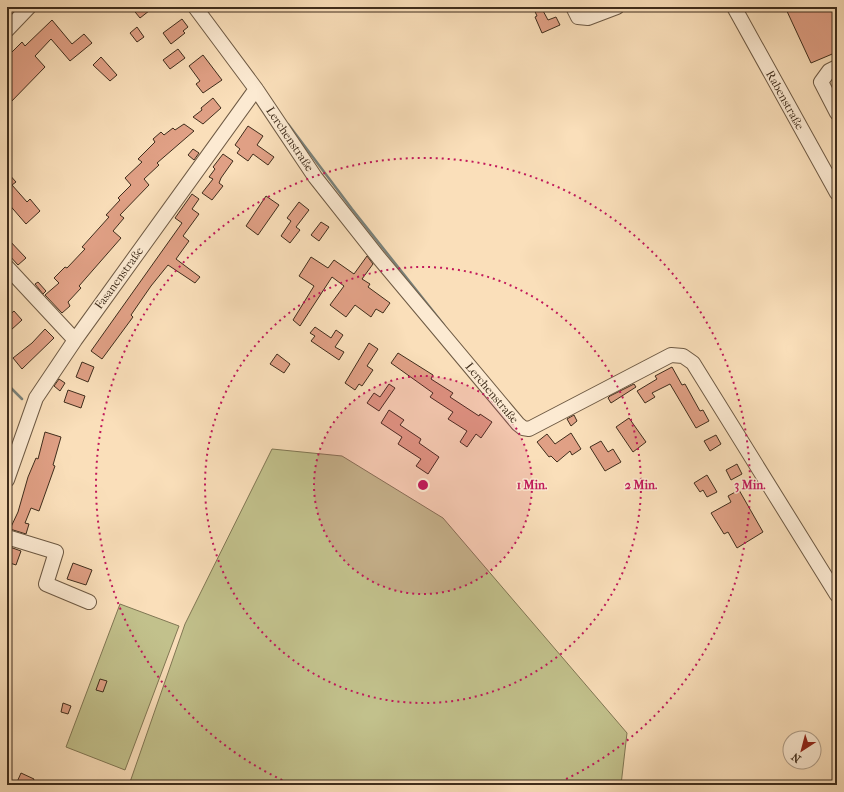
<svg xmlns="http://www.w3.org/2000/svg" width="844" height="792" font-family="'IM FELL French Canon',serif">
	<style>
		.green { fill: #c2c18c; stroke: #807754 }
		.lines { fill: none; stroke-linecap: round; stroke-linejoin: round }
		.stream { stroke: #7a827b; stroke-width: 2.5 }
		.building { fill: #e0a085; stroke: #3f2d1c }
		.minor-casing { stroke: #6e5a44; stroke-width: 16 }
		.minor { stroke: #fcead2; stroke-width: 14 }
		.ring { fill: none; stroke: #c2185b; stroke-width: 2; stroke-dasharray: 2 4 }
		.labels { text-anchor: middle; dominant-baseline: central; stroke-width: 3; stroke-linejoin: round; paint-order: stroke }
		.street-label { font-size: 12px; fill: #3f2d1c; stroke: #fcead2 }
		.centre { fill: #c2185b; stroke: #fcead2; stroke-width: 2 }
		.ring-label { font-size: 12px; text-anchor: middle; font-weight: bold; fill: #c2185b; stroke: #fcead2; stroke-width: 3; stroke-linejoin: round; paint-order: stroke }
	</style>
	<rect width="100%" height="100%" fill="#fadfba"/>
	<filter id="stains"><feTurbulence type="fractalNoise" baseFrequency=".005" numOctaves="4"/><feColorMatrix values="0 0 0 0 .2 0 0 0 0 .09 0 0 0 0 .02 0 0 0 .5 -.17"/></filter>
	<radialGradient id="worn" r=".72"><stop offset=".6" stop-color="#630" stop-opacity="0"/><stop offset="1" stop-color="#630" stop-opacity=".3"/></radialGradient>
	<path class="green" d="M272,449l70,7 101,62 184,215 -6,52h-492l56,-161z
		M120,604l59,22 -54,144 -59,-23z"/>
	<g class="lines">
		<path class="stream" d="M288,124l64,85 92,116
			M7,384l15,15"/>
	</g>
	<path class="building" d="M131,7h23l-14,11z
		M533,7h8l7,13 8,-3 4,8 -18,8 -7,-16 2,-1z
		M785,7h52v45l-26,11z
		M182,19l6,8 -5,4 2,2 -14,11 -8,-11z
		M52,20l20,24 12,-10 8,9 -22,18 -19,-22 -16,17 10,11 -38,39v-58l4,5 11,-11 3,4z
		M137,27l7,10 -7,5 -7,-9z
		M178,49l7,9 -15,11 -7,-9z
		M203,55l19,25 -19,13 -7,-9 4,-3 -11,-15z
		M101,57l16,18 -7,6 -17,-16z
		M213,98l8,10 -18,16 -10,-7 9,-7 -1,-2z
		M184,124l10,7 -37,32 2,2 -15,14 5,6 -29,30 4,3 -11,13 8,7 -42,48 2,2 -13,14 2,4 -8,7 -17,-18 14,-12 -5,-5 11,-11 2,1 18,-19 -3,-2 27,-30 -3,-2 14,-15 -2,-2 13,-13 -6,-7 17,-16 -4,-3 17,-17 -2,-3 8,-7 3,3 9,-7 2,2z
		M248,126l15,10 -6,9 17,12 -6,8 -15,-11 -5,7 -11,-8 3,-4 -5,-4z
		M193,149l6,4 -5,7 -6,-5z
		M223,154l10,7 -12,17 -2,5 4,3 -11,14 -10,-7 11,-14 -4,-2 6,-8 -2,-2z
		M7,172l9,10 -4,3 15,17 3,-3 10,12 -14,13 -19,-22z
		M192,194l7,5 -7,10 7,5 -16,22 6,5 -13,18 24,18 -5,6 -27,-18 -17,21 -20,29 2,2 -31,42 -11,-8 91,-128 -7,-5z
		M266,196l13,9 -21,30 -12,-9z
		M299,202l10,8 -13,17 4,3 -10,13 -9,-7 10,-15 -4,-3z
		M321,222l8,5 -10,14 -8,-6z
		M7,238l19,20 -8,7 -10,-11 3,-3 -4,-4z
		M367,256l6,8 -11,15 8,5 -2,3 22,16 -7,10 -7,-4 -5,8 -16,-12 -9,12 -16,-12 14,-19 -12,-9 -32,49 -7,-6 21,-34 -15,-10 12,-19 17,11 6,-8 20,14z
		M38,282l8,9 -3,3 -8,-10z
		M14,311l8,9 -11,10 -4,-4v-9z
		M315,327l16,11 5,-8 7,5 -8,12 9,5 -5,8 -28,-19 4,-5 -5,-3z
		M45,329l9,9 -32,31 -9,-11 19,-15z
		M369,343l9,6 -11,17 6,4 -11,16 -3,-2 -4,6 -10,-7z
		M398,353l35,22 -2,4 22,14 -3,4 29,19 1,-2 12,8 -11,16 -5,-4 -9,13 -7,-5 7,-11 -19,-12 5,-7 -23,-15 3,-4 -42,-30z
		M277,354l13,10 -6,9 -14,-9z
		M82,362l12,5 -6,15 -12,-5z
		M672,367l10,18 3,-1 15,27 3,-1 6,11 -13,7 -26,-44 -18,9 3,4 -10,6 -8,-12 20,-12 -2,-3z
		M59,379l6,4 -5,8 -6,-5z
		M389,384l6,4 -16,23 -12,-8 7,-10 6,4z
		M634,384l2,3 -25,16 -3,-5 2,-2z
		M68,390l17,6 -4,12 -17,-6z
		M389,410l15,10 -4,5 21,14 -2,4 20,14 -11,17 -12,-8 5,-7 -23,-15 4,-7 -21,-14z
		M574,415l3,6 -6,5 -4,-7z
		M629,418l17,24 -13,10 -17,-25z
		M45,432l16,5 -8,28 2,1 -16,45 -8,-3 -6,15 4,1 -3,10 -16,-5 8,-17 10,-35 8,-19 2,1z
		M571,433l10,16 -9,6 -2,-4 -13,11 -6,-6 -2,1 -12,-15 10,-8 8,10z
		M716,435l5,9 -11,7 -6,-10z
		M601,441l7,11 5,-3 8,13 -16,9 -15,-24z
		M737,464l5,10 -11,6 -5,-10z
		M707,475l10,17 -10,5 -4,-7 -3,2 -6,-9z
		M739,490l24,42 -26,16 -9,-16 -4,2 -13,-21 20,-11 -3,-6z
		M7,546l14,5 -5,14 -9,-3z
		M73,563l19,7 -6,15 -19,-6z
		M100,679l7,2 -4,11 -7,-2z
		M63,703l8,3 -3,8 -7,-2z
		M21,773l13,6 -2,6h-8l-7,-3z"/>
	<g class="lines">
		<defs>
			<path id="minor" d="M195,7l61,82 59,88 64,81 139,166 5,4 6,1 142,-74 12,1 10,7 144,232
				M573,7l5,10 10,1 29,-11
				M734,7l103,186
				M7,30l22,-23
				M837,67l-8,4 -8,11 16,31
				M7,267l68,73
				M7,480l29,-82 39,-58 181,-251
				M7,537l49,15 -10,32 43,18"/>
		</defs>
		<use href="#minor" class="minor-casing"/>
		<use href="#minor" class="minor"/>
	</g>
	<circle cx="423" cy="485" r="109" fill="#c2185b" fill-opacity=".12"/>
	<g class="ring">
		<circle cx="423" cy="485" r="109"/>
		<circle cx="423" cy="485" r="218"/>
		<path d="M293 785A327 327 0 1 1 553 785"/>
	</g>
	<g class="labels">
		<g class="street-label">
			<text transform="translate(785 100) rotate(61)">Rabenstraße</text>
			<text transform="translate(290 139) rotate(56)">Lerchenstraße</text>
			<text transform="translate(119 278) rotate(-54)">Fasanenstraße</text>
			<text transform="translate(492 393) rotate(50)">Lerchenstraße</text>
		</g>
	</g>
	<circle cx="423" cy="485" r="6" class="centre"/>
	<g class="ring-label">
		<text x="532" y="489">1 Min.</text>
		<text x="641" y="489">2 Min.</text>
		<text x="750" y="489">3 Min.</text>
	</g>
	<rect width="844" height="792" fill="none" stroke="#fadfba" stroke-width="24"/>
	<rect x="8" y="8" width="828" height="776" fill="none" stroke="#3f2d1c" stroke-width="2"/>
	<rect x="12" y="12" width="820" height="768" fill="none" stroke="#3f2d1c"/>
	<g transform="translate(802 750) rotate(216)"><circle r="19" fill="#fcead2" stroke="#b09e89"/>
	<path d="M0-3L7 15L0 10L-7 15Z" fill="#8f2418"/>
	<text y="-6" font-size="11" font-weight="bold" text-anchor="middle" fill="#3f2d1c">N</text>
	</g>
	<rect width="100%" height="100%" filter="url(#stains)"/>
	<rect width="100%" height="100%" fill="url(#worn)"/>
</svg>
